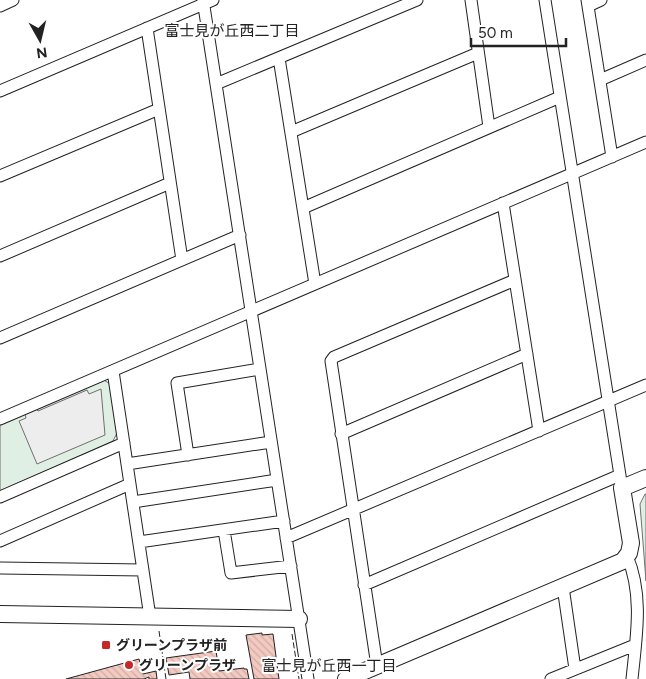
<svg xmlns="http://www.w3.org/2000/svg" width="646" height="679" font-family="Figtree,'Noto Sans JP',sans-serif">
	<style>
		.park { fill: #e0efe3; stroke: #6f6f6f }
		.parking { fill: #ededed; stroke: #6f6f6f }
		.building { fill: url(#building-back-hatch); stroke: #222 }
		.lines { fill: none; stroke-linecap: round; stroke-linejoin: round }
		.street-casing { stroke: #222; stroke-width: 13 }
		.secondary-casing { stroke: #222; stroke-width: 18 }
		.street { stroke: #fff; stroke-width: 11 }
		.secondary { stroke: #fff; stroke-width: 16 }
		.fence { stroke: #222; stroke-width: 1; stroke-dasharray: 6 2.5; stroke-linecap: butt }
		.poi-dot { fill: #c62828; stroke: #fff; stroke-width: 2 }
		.labels { text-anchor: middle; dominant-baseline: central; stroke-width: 4; stroke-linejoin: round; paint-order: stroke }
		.poi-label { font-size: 14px; font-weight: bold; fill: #222; stroke: #fff; text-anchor: start }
		.neighbourhood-label { font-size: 15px; fill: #222; stroke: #fff }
	</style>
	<defs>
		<pattern id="building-back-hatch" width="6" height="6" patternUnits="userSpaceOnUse" patternTransform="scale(1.25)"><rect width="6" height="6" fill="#f3c9c0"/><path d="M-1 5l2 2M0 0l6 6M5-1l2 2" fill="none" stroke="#d0aca5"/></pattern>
	</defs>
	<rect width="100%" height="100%" fill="#fff"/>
	<path class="park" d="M104,380l6,4 7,49 -4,8 -113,50v-67z
		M645,494h1v87l-6,-77z"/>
	<path class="parking" d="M101,389l4,46 -68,29 -18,-43 7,-3 -1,-4 11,-5 2,2 49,-21 2,4z"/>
	<path class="building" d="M262,633v2l11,-1 6,45h-25l-8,-44z
		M216,651l3,20 25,-3v1h3l2,10h-59l-1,-7 -20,3 -3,-17z
		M139,659l4,15 13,-3 1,8h-8v-2l-5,2h-78z"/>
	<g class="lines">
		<defs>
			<path id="street" d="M203,0l105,679
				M471,0l18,127
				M545,0l77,488
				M587,0l25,157
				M0,6l13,-6
				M588,6l13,-6
				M147,28l35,232
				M279,58l36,226
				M600,80l46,-20
				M216,84l201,-84
				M0,91l213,-91
				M291,132l187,-79
				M0,176l159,-67
				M503,203l36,228
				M303,208l257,-111
				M0,256l170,-73
				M0,338l240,-103
				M113,371l37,246
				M0,419l646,-277
				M341,434l186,-80
				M188,455l-11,-72 83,-14
				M127,464l144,-22
				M0,497l124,-54
				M133,502l144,-22
				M224,530l7,43 60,-7
				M286,538l360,-153
				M0,541l130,-57
				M139,542l145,-21
				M627,556c17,39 9,83 5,123
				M0,568l143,2
				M364,585l256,-110
				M563,587l12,82
				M377,666l-46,-305 3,-4 181,-77
				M551,679l84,-34"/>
			<path id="secondary" d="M0,614l299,5
				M346,679l277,-118 6,-8 2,-10 -9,-55 24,-10"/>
		</defs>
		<use href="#street" class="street-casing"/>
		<use href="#secondary" class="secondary-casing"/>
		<use href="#street" class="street"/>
		<use href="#secondary" class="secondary"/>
		<path class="fence" d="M159,631l7,48
			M292,634l7,45"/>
	</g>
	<g class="poi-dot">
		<rect x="101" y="640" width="10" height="10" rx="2.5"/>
		<circle cx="129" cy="665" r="5"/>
	</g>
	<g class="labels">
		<g class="poi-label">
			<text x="116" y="645">グリーンプラザ前</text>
			<text x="139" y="665">グリーンプラザ</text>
		</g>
		<g class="neighbourhood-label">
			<text x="232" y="31">富士見が丘西二丁目</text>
			<text x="329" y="666">富士見が丘西一丁目</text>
		</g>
	</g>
	<g transform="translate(40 40) rotate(172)" stroke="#ffffff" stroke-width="4" paint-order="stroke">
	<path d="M0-4L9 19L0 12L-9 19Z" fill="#222222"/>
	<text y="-8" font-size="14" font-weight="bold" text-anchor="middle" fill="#222222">N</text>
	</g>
	<path d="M471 38v8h95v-8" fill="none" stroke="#222222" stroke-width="2.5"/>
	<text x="478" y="38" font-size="15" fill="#222222" stroke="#ffffff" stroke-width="4" paint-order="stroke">50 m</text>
</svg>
